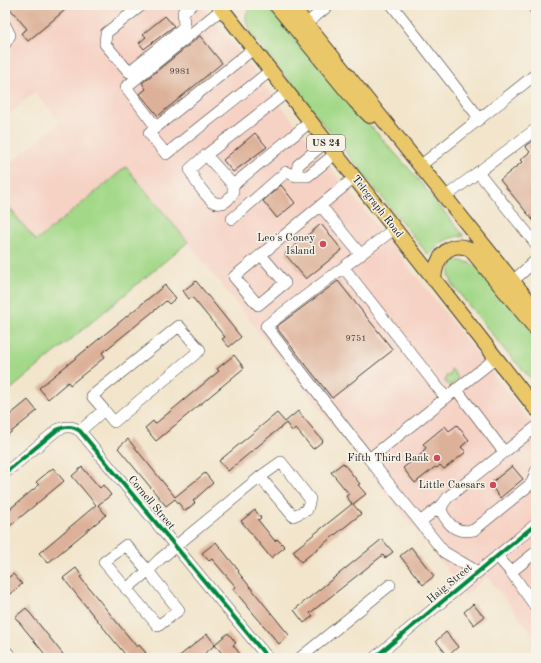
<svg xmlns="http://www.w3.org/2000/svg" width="541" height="663" font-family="'Old Standard TT',serif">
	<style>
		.built { fill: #f6d2c4 }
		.green { fill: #a3d888; stroke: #607a52 }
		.building { fill: #ddb199 }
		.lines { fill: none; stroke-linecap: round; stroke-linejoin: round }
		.minor-casing { stroke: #3c3a36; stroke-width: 12 }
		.major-casing { stroke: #3c3a36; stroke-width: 16 }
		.minor { stroke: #fff; stroke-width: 11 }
		.major { stroke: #eac769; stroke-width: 14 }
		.cycleway-casing { stroke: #f7f3e8; stroke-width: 6 }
		.cycleway { stroke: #00873e; stroke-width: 4 }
		.poi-dot { fill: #d1495b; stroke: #f7f3e8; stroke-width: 1.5 }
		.labels { text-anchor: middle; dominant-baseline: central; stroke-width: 3; stroke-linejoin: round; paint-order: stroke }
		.number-label { font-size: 9px; fill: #4c413b }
		.shield { fill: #f7f3e8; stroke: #5e5c59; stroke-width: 1 }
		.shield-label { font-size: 10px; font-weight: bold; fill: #1c1c1c }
		.street-label { font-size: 11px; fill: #1c1c1c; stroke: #f7f3e8 }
		.poi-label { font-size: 11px; fill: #1c1c1c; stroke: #f7f3e8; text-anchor: end }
	</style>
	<rect width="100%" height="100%" fill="#f7f3e8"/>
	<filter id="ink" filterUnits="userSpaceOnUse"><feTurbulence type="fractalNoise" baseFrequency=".025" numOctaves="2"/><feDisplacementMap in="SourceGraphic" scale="8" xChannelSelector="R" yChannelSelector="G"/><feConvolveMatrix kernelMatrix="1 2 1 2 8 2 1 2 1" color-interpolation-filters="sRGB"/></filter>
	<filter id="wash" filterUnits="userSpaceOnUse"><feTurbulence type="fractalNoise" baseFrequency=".012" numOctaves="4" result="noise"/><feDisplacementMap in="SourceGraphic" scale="16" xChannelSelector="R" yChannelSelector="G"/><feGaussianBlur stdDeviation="0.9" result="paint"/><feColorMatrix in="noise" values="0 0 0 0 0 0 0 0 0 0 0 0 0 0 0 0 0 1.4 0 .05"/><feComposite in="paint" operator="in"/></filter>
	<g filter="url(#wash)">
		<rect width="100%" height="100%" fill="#f2e5cc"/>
		<path class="built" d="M5,5h196l175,220 160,204v203l-3,3 -46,-59 -22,19 -15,-22 -260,-328 -64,-78 -90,74 -31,-39v-34l55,-46 -25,-30 -30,26z"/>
		<path class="green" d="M251,6l11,1 11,5 83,98 55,61 53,65c-15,0 -26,7 -35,20l-181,-226 2,-2c-6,-8 -5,-15 1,-22z
			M126,167l62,75 -183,152v-187l3,-1 28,35z
			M457,260l13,3 8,5 58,67v49l-28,-30 -57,-71 1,-2 -3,-4 1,-8 4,-8z
			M451,369h1l6,9 -6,7 -5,-1 -2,-3 1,-5h4z"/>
		<g id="blocks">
			<path class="building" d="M7,5h64l-43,36 -7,-8 6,-4z
				M165,16l9,10 -30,23 -5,-6 7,-6 -3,-3z
				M200,36l22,27 -64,53 -18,-22 6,-5 -4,-6z
				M255,133l12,14 -34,25 -10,-12z
				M536,138v86l-36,-44 22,-18 -2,-2 10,-8 -5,-6z
				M281,185l14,18 -18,15 -14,-17z
				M321,224l21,26 -36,29 -21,-25z
				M196,281l45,56 -12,10 -7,-8 3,-2 -33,-40 -3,2 -6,-8z
				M338,281l55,69 -61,48 -56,-71z
				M165,285l11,13 -7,6 -3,-3 -64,52 3,4 -35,28 -2,-3 -20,17 -9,-11z
				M234,355l10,13 -88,73 -11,-13 8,-7 2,3 64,-53 -2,-2z
				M28,400l9,11 -32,26v-18z
				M298,411l25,30 -10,8 -17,-20 -4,2 -6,-8 -58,48 -9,-10 58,-48 8,9z
				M457,425l12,15 -8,7 5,5 -22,17 -4,-4 -3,3 -2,-1 -20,16 -12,-15 21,-16 -1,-1 3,-3 -3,-4 22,-18 4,5z
				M128,439l47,58 30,-24 8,10 -20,18 2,2 -10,8 -10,-12 -9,7 -48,-58z
				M343,463l17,21 -2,1 8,9 -13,10 8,10 -60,48 -8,-11 59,-47 -6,-8 3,-2 -18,-22z
				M512,466l11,13 -23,19 -10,-14z
				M82,467l18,21 3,-3 8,10 -13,10 8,10 -58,48 -9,-10 57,-48 -24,-29z
				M53,468l11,13 -59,49v-17l34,-28 -3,-3z
				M255,510l6,8 -3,2 17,21 2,-2 8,8 -14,11 -30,-37z
				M382,539l11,13 -8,6 -2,-3 -73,58 3,3 -9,7 -10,-13z
				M216,542l23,29 -1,1 51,63 -10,9 -46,-55 3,-2 -24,-28 -3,2 -7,-8z
				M411,547l23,29 -11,9 -23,-29z
				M76,568l6,8 -2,1 57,70 2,-2 7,8 -5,5h-13l-65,-80z
				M13,574l9,10 -17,14v-18z
				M473,604l11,13 -10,8 -10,-13z
				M26,608l40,50h-18l-33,-41z
				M446,632l12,15 -10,9 -12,-15z
				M228,633l8,10 -3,2 10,13h-17l-11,-13 -16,13h-22l30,-24 8,10z"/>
		</g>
	</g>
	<g filter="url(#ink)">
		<use href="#blocks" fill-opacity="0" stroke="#3c3a36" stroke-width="1"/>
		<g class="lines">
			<defs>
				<path id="minor" d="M142,5l-36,28 -1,11 24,28 55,-45 -1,-15 9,-7
					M392,5l88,114
					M532,5l4,6
					M306,24l23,-19
					M5,25l5,10 -5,9
					M253,49l-104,84 17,21 104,-83
					M287,92l-81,63 27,30 77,-63
					M156,127l-30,-40 96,-78
					M206,155l-16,14c2,9 15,26 22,32 3,2 6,3 9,2 6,0 9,-6 12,-10v-8
					M420,166l116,-92
					M478,172l58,72
					M296,176l2,-11 28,-23
					M445,197l91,-68
					M321,206l40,49
					M232,219l54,-47 10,4h12l27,-22
					M261,255l24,28 -27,22 -24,-28 120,-99
					M344,268l102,130
					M513,281l23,-21
					M456,389l48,63
					M536,427l-88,70 -5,7 -2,7c9,16 15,22 33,19l58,-47 4,-12
					M80,431l24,-21 10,12 86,-72 -21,-24 -87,70 12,14
					M369,459l-103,-133 128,-97
					M5,473l52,-43c8,-4 15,-5 23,1l188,227
					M420,522l23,-18
					M497,556l14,16 25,-20
					M478,572l-34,-20 -75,-93 127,-101
					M511,572l24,34
					M126,589l22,-18 -22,-26 -22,17 54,64 21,-16 -31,-39 12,-12 100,-82 21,-15 29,37 -3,11 -14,6 -33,-39
					M5,650l7,8
					M300,658l90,-73
					M374,658l162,-134"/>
				<path id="major" d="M219,5l317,404
					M276,5l79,96 15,15
					M291,5l245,305
					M434,280c1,-20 13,-41 36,-31l66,80"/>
			</defs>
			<use href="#minor" class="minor-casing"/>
			<use href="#major" class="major-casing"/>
			<use href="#minor" class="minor"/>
			<use href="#major" class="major"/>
			<defs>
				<path id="cycleway" d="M5,473l52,-43c8,-4 15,-5 23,1l188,227
					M374,658l162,-134"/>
			</defs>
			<use href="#cycleway" class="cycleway-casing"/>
			<use href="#cycleway" class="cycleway"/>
		</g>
	</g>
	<g class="poi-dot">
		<circle cx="323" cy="244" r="4"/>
		<circle cx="437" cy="458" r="4"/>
		<circle cx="493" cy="485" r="4"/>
	</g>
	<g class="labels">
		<g class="number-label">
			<text x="180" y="71">9981</text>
			<text x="356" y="338">9751</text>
		</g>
		<rect class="shield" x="307" y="135" width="38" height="16" rx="3"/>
		<g class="shield-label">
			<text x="326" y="143">US 24</text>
		</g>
		<g class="street-label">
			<text transform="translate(377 207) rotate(52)">Telegraph Road</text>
			<text transform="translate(151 503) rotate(50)">Cornell Street</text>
			<text transform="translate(450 584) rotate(-40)">Haig Street</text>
		</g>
		<g class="poi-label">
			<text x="315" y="238">Leo's Coney<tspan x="315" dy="13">Island</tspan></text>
			<text x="429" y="458">Fifth Third Bank</text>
			<text x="485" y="485">Little Caesars</text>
		</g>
	</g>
	<rect width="541" height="663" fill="none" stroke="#f7f3e8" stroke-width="20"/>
</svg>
